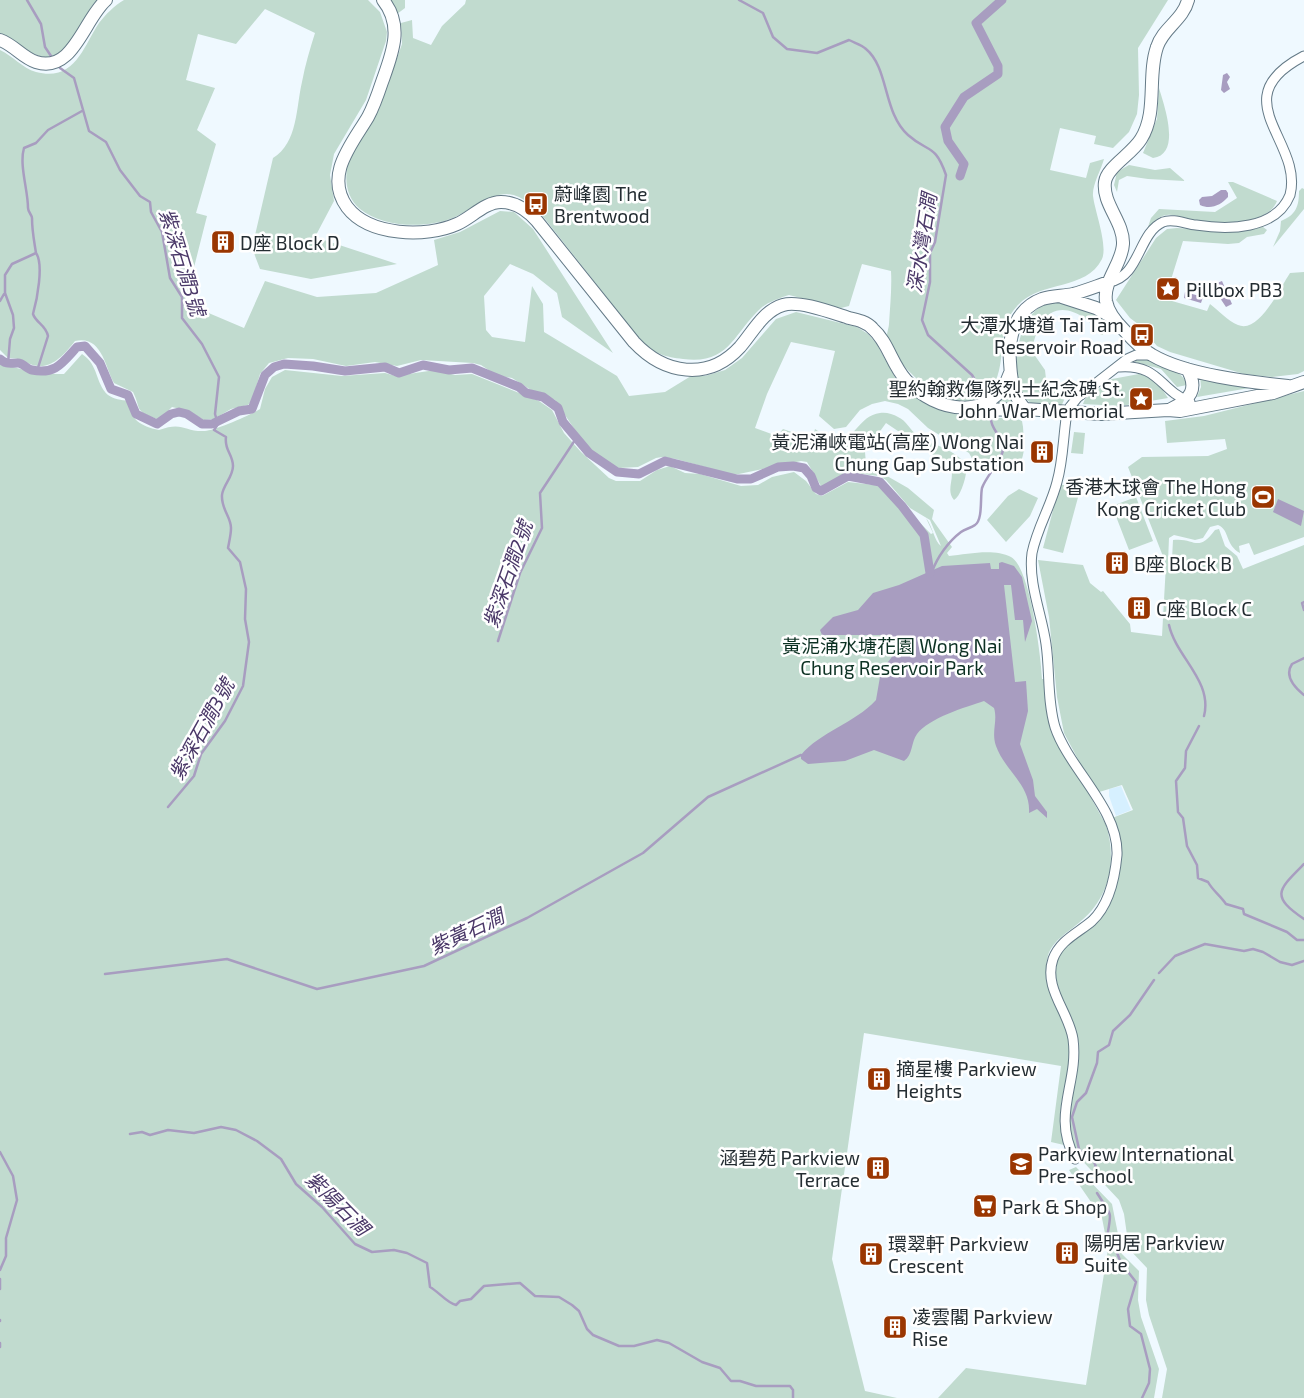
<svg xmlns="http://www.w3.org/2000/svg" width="1304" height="1398" font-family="'Exo 2','Noto Sans TC',sans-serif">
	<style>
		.built { fill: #d6f0ff }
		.green { fill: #c1dbcf }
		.water { fill: #a89dc0 }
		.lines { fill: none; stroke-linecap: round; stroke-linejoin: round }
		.stream { stroke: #a89dc0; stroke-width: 2.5 }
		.canal { stroke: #a89dc0; stroke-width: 9 }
		.minor-casing { stroke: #647a87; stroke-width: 11 }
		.secondary-casing { stroke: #647a87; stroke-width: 14 }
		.minor { stroke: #fff; stroke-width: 9 }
		.secondary { stroke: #fff; stroke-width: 12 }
		.minor-bridge-casing { stroke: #647a87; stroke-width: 11; stroke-linecap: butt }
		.minor-bridge { stroke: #fff; stroke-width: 9 }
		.labels { text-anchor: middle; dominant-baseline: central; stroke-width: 5; stroke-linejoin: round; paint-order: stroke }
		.poi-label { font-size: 19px; fill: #242d32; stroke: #fff; text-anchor: start }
		.park-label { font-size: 19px; fill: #0c3123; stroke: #fff }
		.water-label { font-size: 20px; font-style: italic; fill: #4a3868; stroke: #fff }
	</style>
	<rect width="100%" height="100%" fill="#eff9ff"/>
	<path class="built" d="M1121,786l10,24 -15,6 -7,-20v-7z"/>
	<path class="green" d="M0,0h97c-17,16 -29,68 -60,55 -14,-5 -23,-17 -37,-22z
		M124,0h244l12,12 7,20 -1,9 -20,59 -32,54 -4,21 4,26 -19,36 82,27 -86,15 -51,-10 -8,-21 21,-90c25,-15 23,-51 29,-76 3,-17 8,-33 13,-49l-50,-24 -29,35 -38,-10 -12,46 29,8 -18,42 19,14 -20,69 11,3 -22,87 59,25 21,-47 52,16 59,-4 62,-28 -4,-25 26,-8 40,-21 14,1 19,17 80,124 -51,-36 -5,-24 -24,-19 -23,-10 -26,32 2,34 6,7 33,5 7,-56 11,18 1,28 73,44 12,20 36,-4 26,-16h14l20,-6 17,-12 34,-39 20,-7 61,15 11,7 8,9 20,36 14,14 16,11 29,10 26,4h34l7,3c2,8 1,16 2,24 0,33 -25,28 -49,26l-1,-9 -5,-9 -41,-25 -20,-19 -10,-5 -13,-3 -13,3 -12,6 -14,17 -12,2 -15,-13 16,-65 -44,-9 -24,52 -12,34 22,8 6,-7 29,10 3,-10c41,29 36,-12 65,-16 6,-1 13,1 18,4 9,4 12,13 19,18 13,9 33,13 44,24 3,4 5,9 5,14 -1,8 -6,24 -12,27 -9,-10 2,-22 -4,-34l-64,-43 -21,29 1,12 42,24 26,22 -2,9 20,28 -5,6 2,3c19,-2 45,-8 62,1 19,10 30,99 31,122h5l10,57 49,89c11,35 4,72 -25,96 -13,12 -31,20 -34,39 -5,31 17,54 24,83 3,17 -6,39 -9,56 -3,15 -1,31 2,46l-13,-3 10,-76 -197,-33 -32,226 33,132 32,7h-897v-1034l42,10h22l18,-20c17,11 13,29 26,41 5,4 14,5 20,6 3,19 12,25 31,29 24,-9 25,2 46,1 9,0 46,-16 55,-22l5,-20 7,-12 13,-7 57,6 43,-3 11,3 39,-6 20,5 17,-1 67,27 13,9 12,23 17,19 28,26 7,3h24l17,-11 13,-4 15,7 15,1 41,12 17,-1 14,-8 22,-5 12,9 10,13 6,2 26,-14 36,4 47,48 2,-1 -7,-15c7,9 8,23 15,28l-11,-26 -20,-12 -24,-28 -7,-4 -33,-4 -20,14h-5l-14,-24 -6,-1 -67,14 -58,-16 -14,-2 -6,1 -18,9 -20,1 -11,-5 -20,-15 -32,-48 -24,-10 -19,-12 -16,-3 -15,-10 -8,-2 -52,-3 -24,6 -22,-4 -29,4 -33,-7 -25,-1 -19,5 -9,11 -8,27 -4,4 -17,4 -17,10 -10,1 -15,-9 -17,-4 -8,8 -7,4c-24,-9 -15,-9 -24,-27l-19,-9c-9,-16 -12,-48 -39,-42 -11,14 -25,31 -45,23 -12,-5 -9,-5 -22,-6l-8,-8v-300c13,6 22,18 36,22 39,10 47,-25 63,-49 7,-9 15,-17 25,-23z
		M390,0h15v8l-8,6z
		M466,0h702l-30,48 1,47 -2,19 -8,18 -16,16 -19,-4 2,-8 -36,-8 -10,42 36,8 4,-15 14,-4c-3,11 -12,26 -11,37 2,16 15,49 9,63 -16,32 -61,21 -84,46 -23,23 -10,55 -25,81 -27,45 -99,-16 -106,-51 0,-3 2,-8 2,-11 1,-17 3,-36 2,-53l-29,-7 -13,42 -8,2 -52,-13c-9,3 -21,7 -28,13 -28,26 -32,57 -78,51 -18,-2 -27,-5 -41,-17l-97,-123c-10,-11 -22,-24 -38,-25 -19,0 -35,15 -52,23 -27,12 -72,11 -95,-8 -15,-13 -16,-32 -11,-49l31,-53 22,-63 -1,-21 11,-3 1,18 18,7 11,-19 23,-22z
		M1159,88c5,17 23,66 -6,70l-10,-5 14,-34z
		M1129,165l26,5 15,-2 15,13 -37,-2 -21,-3 -8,4 -2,12 -3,-7 3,-13z
		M1228,182h5l44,19c-9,25 -61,23 -83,19 -8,-1 -18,-6 -27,-5 -11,1 -18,12 -22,21l6,-18 8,-9 56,3 22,-14z
		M1302,188l2,1v20l-31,38 7,-16 1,-10c15,-6 18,-15 18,-30z
		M1263,227l4,3 -3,4 -17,3 -8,6 -11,1 -45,-3 -18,58 42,12 3,-7c8,6 18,17 28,21 21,9 42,-37 52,-52l14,-1v99l-6,3 -26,3 -28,-3 -74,-22 -13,-6 -19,-22 -8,-6 -14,-18 40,-62 11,-9 10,-1 51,3z
		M1054,300l35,8 15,11 -1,16h-2c-14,-20 -43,-39 -61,-11 -4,8 -6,18 -9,26l14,20 1,9 4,7 14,14 -4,9c-8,-1 -19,-1 -27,-5 -25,-13 -18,-63 -6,-83 7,-11 15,-17 27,-21z
		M1136,358c14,-2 48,12 51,27l-10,2 -16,-18 -26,-7z
		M1139,374l15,3 14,21 -47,8 -38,-2 2,-5 27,-20z
		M1200,375l61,11 -64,11 4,-10z
		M1008,385l8,21 -27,-1z
		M1304,391v146l-50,18 -5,-12 -10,3 1,7c-15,-8 -10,-23 -22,-28l-8,2 -7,11 -8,2 -21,-5 -5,3 -1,24 4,-3 1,-19c22,-3 24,14 42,-10l4,-1 6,17 12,10 6,13 61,-24v853h-142l5,-29 -18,-54 -3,-15 1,-32 -18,-19 -5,-35 -5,-14 -43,-46 -7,-23 1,-29 9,-59 -25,-63 1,-19 4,-11 26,-22 32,-51 -5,-59 21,-8 -11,-25 -26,8 -32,-60 -7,-36 -8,-80 -11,-57 45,5 7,18 11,9 2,-1 27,33 1,8 31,4 4,-72 -38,-97 14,-10 66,-1 19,-7 -2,-10 -58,4 -2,-22 39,-5z
		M1074,432l11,1 -2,21 -12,-1z
		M1060,484l20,6 -17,63 -20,-5z
		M1019,489l19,9 -8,18 -24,26 -19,-22 21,-24z
		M1136,497l17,44 -24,9 -17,-44z
		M1076,1167l36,37 10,50 17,17 -1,29 3,17 18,52 -5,29h-216l28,-30 120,17 22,-136 -6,-31 -33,-48z"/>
	<path class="water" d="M1227,73l3,4 -3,5 3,7 -6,4 -3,-3 2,-15z
		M1221,190h5l2,3v4c-7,8 -17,13 -28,8l-1,-5 3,-3 10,-1z
		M1222,281l10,23 -6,3 -10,-15 1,-9z
		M1185,292l18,5 -2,6 -17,-5z
		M1278,499l26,12 -3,15 -28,-14z
		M1002,562l12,4 8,11 10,44 -7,21 -2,-22h-8l-4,-35h-7l11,97 11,-1 2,30 -8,33 13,36 2,16 12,16v6l-10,-9 -8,4c2,-28 -24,-42 -33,-67 -5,-14 2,-25 -2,-38l-10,-7c-18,6 -55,17 -67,33 -6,8 -4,21 -13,27l-30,-11 -29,11 -37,3 -7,-5v-4c19,-23 54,-32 75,-55l5,-29 17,-22 -2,-10 -7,-4h-67l-2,-5 13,-13 25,-7 15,-17 26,-8 43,-19 48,-3 1,6h8v-6z"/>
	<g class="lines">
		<path class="stream" d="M27,0l14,24 4,23 6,9
			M739,0l24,13 10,24 14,12 30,4 32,-13c6,3 13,5 17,9 23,19 17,64 42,86 20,18 27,8 38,40l-11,67 -5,11v29l-8,38 6,15 44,40 14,23
			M60,68l14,10 15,53 17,11 14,28 20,26 10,6 1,10 11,20 8,46 12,19v21l20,26 17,33 -4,37 3,10 -4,6 12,7c-2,13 7,17 7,29 0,11 -10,19 -11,29 -1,14 9,22 9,33 0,7 -2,14 -3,20l12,14 6,27 -1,30 4,23 -6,44 -18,35 -24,33 -7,22 -26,31
			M36,253c8,11 1,47 -3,61 3,9 13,11 15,22l-11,35
			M0,301l4,-7
			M8,364l2,-25 4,-11 -1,-13 -8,-22v-18l7,-11 24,-11c-2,-13 -4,-22 -4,-35 0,-3 -4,-6 -4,-10 0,-18 -9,-43 -4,-60l12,-5 12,-13 34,-19
			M932,572c5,-15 17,-31 29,-40 4,-3 10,-4 14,-7 8,-5 5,-28 7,-37 4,-12 22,-30 21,-40 -1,-13 -13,-18 -13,-35
			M1304,602l-2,1 2,7
			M1169,625c7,32 44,56 35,91
			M498,641l22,-68 22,-45 -2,-35 37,-56
			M1304,658l-12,6c-8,12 2,23 12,31
			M1199,726l-13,25 -1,17 -9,13 2,31 5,6 4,28 10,19 1,13 10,4c5,9 12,13 18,22l17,5 1,5 43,18 10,8h7
			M1304,864c-26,26 -34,32 0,55
			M1159,973l16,-17 30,-12 39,7 9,-2 10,3 17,10 12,3 12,-4
			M105,974l122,-15 90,30 107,-23 103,-48 116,-65 65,-56 93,-42
			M130,1134l12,-2 8,3 18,-5 26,3 27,-6 15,3 21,11 24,18 15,25 26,23 33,37 17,8 22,-2 13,3 20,10 3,24c9,5 17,16 26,18l4,-4 11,-2 13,-13 36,-3 15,13 24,1 13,8 7,6 8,18 6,6 26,11h15l23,-6 12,3 33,19 18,6 11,13h9l16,5h34l3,4v8
			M0,1152l13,24 4,24 -11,38v18l-6,14
			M1099,1175l-6,-16 -9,-3 -5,-7 -7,-32 5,-15 9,-9 11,-30 1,-11 11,-7 4,-14 17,-16 24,-35
			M1097,1193c15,24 15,16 10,44l7,8 7,18 15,19 -8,27 2,17 11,8 9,35 -1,14 -7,15
			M0,1279v10
			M0,1320v1
			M0,1343v4"/>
		<path class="canal" d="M960,176l4,-12 -16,-23 -3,-14 19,-30 34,-23v-8l-22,-43 26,-23
			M0,359c7,6 10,4 18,4 5,0 9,6 14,7 24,5 31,-8 45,-23l8,-1 15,17 11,26 17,6 8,19 21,10 14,-10 8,-2 8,2 15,10h10l27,-13 13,-2 13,-34 9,-8 10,-3 29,2 32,5 40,-4 14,6 24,-8 26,5 23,-2 47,19 7,6 17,4 15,11 5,14 26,31 28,19 22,2 26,-13 72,18h14l27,-12 15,-1 11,2 7,8 5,12 5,3 27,-15 32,6 22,24 22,29 6,38"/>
		<defs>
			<path id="minor" d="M1109,282c31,-5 29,-49 54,-60 10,-4 23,2 33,3 32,5 80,5 94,-30 14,-54 -69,-96 14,-139
				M1119,367c41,-3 40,23 71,35
				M1070,407l7,-9 50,-39 9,-4h16
				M1066,419c-3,21 -3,42 -9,63 -6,24 -20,46 -25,71 -4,30 10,62 14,91 4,27 1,56 9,83 14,42 64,82 62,128 -2,22 -8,50 -25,66 -14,12 -32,19 -39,38 -10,29 16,53 20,80 6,45 -22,74 2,120"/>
			<path id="secondary" d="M383,0c21,26 9,54 -1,82 -4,12 -8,24 -14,35 -16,27 -44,58 -21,90 22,29 79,31 110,17 14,-6 28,-22 44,-22 14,0 27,9 36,19l97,121c30,32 74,40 106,5 13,-15 23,-36 43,-42 16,-5 50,8 66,13 9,2 18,4 24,11 15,13 19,36 33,51 30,33 87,43 104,-7
				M1188,0c-5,20 -25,28 -31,47 -10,29 1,65 -16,92 -9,15 -34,28 -36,43 -3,22 19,40 18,62 -1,20 -20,37 -17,57 2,11 10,21 18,29 8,9 17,19 28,25 34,20 97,27 136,31
				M0,40c14,5 23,18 36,22 37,12 48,-43 70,-62
				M1062,297l34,11 16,9
				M1025,409c-12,-13 -14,-29 -15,-47 -2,-25 5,-53 32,-63 10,-3 21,-3 31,-5 12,-3 24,-8 36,-12
				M1171,409c19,-9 28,-20 16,-40
				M975,410l50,-1 76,5 67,-4 12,1 93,-18 31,-11"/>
		</defs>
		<use href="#minor" class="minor-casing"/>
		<use href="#secondary" class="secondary-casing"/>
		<use href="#minor" class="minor"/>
		<use href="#secondary" class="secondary"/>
		<defs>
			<path id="minor-bridge" d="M1066,419l4,-12"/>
		</defs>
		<use href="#minor-bridge" class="minor-bridge-casing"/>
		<use href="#minor-bridge" class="minor-bridge"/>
	</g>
	<defs>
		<symbol id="bus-square" viewBox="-11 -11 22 22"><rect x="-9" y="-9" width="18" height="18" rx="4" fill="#9a3601" stroke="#fff"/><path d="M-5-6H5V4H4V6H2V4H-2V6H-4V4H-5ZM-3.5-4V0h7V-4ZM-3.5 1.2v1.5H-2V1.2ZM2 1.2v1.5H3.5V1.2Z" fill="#fff"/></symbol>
		<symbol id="building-square" viewBox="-11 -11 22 22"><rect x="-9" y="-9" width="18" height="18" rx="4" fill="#9a3601" stroke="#fff"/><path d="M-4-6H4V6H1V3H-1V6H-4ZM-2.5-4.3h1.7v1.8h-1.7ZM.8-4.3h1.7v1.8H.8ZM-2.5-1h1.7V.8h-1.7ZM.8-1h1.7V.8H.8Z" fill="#fff"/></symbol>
		<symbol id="sight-square" viewBox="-11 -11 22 22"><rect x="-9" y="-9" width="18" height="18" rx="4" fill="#9a3601" stroke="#fff"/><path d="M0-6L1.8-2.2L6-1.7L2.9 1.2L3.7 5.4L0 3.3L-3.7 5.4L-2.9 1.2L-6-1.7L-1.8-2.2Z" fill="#fff"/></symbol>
		<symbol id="stadium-square" viewBox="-11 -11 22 22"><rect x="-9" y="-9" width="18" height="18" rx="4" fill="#9a3601" stroke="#fff"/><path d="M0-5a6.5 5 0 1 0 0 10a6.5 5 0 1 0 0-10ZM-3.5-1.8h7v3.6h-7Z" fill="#fff"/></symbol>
		<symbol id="school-square" viewBox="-11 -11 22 22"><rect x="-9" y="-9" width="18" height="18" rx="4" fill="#9a3601" stroke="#fff"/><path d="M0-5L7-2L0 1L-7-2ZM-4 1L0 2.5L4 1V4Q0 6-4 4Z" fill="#fff"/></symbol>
		<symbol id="supermarket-square" viewBox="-11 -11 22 22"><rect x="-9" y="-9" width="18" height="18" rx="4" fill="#9a3601" stroke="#fff"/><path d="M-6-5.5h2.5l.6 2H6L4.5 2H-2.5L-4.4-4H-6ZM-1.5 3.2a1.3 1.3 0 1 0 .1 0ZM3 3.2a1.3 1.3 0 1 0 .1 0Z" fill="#fff"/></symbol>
	</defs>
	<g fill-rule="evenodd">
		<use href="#bus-square" x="522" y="190" width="28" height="28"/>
		<use href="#building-square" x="209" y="228" width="28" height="28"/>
		<use href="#sight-square" x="1154" y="275" width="28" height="28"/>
		<use href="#bus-square" x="1128" y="321" width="28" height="28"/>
		<use href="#sight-square" x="1127" y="385" width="28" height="28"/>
		<use href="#building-square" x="1028" y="438" width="28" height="28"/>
		<use href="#stadium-square" x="1249" y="483" width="28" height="28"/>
		<use href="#building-square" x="1103" y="549" width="28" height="28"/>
		<use href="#building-square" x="1125" y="594" width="28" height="28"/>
		<use href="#building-square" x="865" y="1065" width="28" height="28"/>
		<use href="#school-square" x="1007" y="1150" width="28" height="28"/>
		<use href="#building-square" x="864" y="1154" width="28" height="28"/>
		<use href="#supermarket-square" x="971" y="1192" width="28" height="28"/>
		<use href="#building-square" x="1053" y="1239" width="28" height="28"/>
		<use href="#building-square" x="857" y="1240" width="28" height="28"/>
		<use href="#building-square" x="881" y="1313" width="28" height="28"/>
	</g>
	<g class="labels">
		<g class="poi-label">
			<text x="554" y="193">蔚峰園 The<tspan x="554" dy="22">Brentwood</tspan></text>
			<text x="240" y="242">D座 Block D</text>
			<text x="1186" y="289">Pillbox PB3</text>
			<text x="1124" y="324" text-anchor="end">大潭水塘道 Tai Tam<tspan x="1124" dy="22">Reservoir Road</tspan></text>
			<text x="1124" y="388" text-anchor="end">聖約翰救傷隊烈士紀念碑 St.<tspan x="1124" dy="22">John War Memorial</tspan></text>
			<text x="1024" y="441" text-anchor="end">黃泥涌峽電站(高座) Wong Nai<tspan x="1024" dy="22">Chung Gap Substation</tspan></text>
			<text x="1246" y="486" text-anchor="end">香港木球會 The Hong<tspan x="1246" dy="22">Kong Cricket Club</tspan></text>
			<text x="1134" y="563">B座 Block B</text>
			<text x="1156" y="608">C座 Block C</text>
			<text x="896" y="1068">摘星樓 Parkview<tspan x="896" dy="22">Heights</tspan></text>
			<text x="1038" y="1153">Parkview International<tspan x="1038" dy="22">Pre-school</tspan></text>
			<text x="860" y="1157" text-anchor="end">涵碧苑 Parkview<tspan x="860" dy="22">Terrace</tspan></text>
			<text x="1002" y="1206">Park &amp; Shop</text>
			<text x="1084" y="1242">陽明居 Parkview<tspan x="1084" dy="22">Suite</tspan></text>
			<text x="888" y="1243">環翠軒 Parkview<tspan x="888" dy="22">Crescent</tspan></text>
			<text x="912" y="1316">凌雲閣 Parkview<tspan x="912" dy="22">Rise</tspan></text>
		</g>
		<g class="park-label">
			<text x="892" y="645">黃泥涌水塘花園 Wong Nai<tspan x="892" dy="22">Chung Reservoir Park</tspan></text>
		</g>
		<g class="water-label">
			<text transform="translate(921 243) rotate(-81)">深水灣石澗</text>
			<text transform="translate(183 262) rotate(73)">紫深石澗3號</text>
			<text transform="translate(507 574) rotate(-71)">紫深石澗2號</text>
			<text transform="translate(201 729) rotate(-61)">紫深石澗3號</text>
			<text transform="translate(466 931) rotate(-25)">紫黃石澗</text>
			<text transform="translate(338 1203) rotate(45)">紫陽石澗</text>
		</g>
	</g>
</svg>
